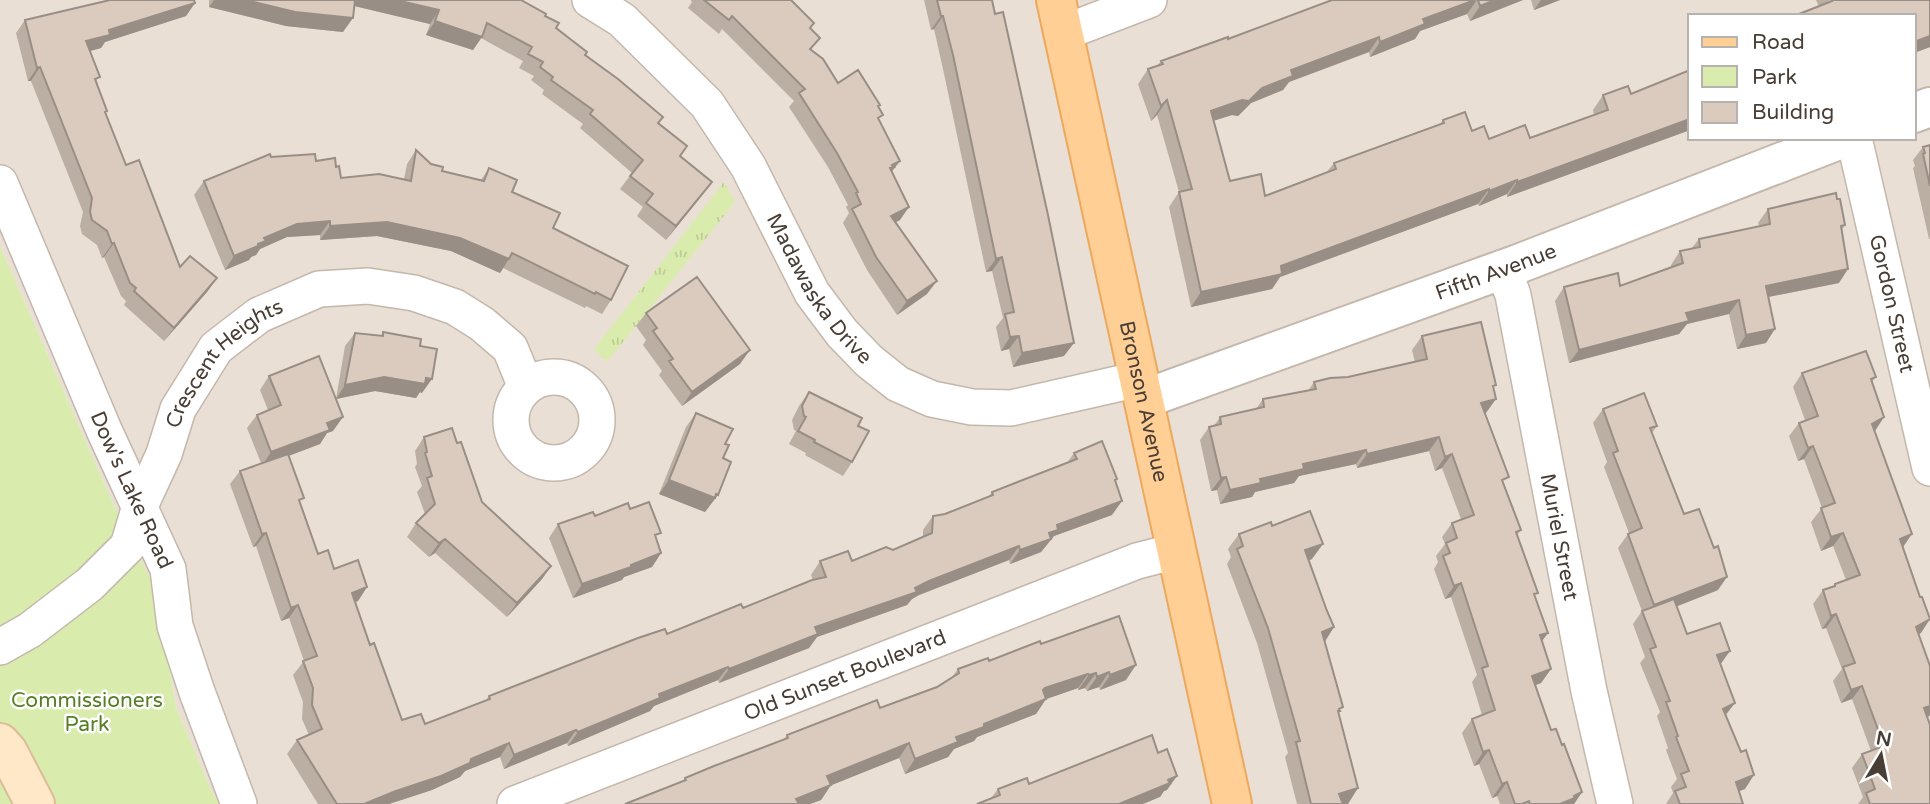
<svg xmlns="http://www.w3.org/2000/svg" width="1930" height="804" font-family="'Varela Round',sans-serif">
	<style>
		.residential { fill: #e9dfd5; fill-rule: evenodd }
		.grass { fill: url(#grass-tufts) }
		.park { fill: #daecad }
		.lines { fill: none; stroke-linecap: round; stroke-linejoin: round }
		.minor-casing { stroke: #c4b7ac; stroke-width: 38 }
		.tertiary-casing { stroke: #c4b7ac; stroke-width: 42 }
		.secondary-casing { stroke: #dbbd96; stroke-width: 42 }
		.primary-casing { stroke: #eca95e; stroke-width: 42 }
		.minor { stroke: #fff; stroke-width: 35 }
		.tertiary { stroke: #fff; stroke-width: 38 }
		.secondary { stroke: #ffe8c7; stroke-width: 38 }
		.primary { stroke: #ffcf96; stroke-width: 38 }
		.wall { fill: #bbafa3 }
		.shaded-wall { fill: #998e85 }
		.building { fill: #dacbbe; stroke: #998e85; stroke-width: 2 }
		.labels { text-anchor: middle; dominant-baseline: central; stroke-width: 5; stroke-linejoin: round; paint-order: stroke }
		.street-label { font-size: 21px; fill: #483e35; stroke: #fff }
		.park-label { font-size: 21px; fill: #567f24; stroke: #fff }
	</style>
	<defs>
		<pattern id="grass-tufts" width="24" height="20" patternUnits="userSpaceOnUse" patternTransform="scale(1.75)"><rect width="24" height="20" fill="#daecad"/><path d="M3 7l-1-3M5 7V3M7 7l1-3M15 17l-1-3M17 17v-4M19 17l1-3" fill="none" stroke="#bdcb95"/></pattern>
	</defs>
	<rect width="100%" height="100%" fill="#f5eee7"/>
	<path class="residential" d="M0,0h1930v804h-1711l-8,-14 -35,-83 -19,-114 -50,-103 -107,-244zM1690,16h224v122h-224z"/>
	<path class="grass" d="M724,182l11,20 -128,160 -13,-13z"/>
	<path class="park" d="M0,246l107,244 50,103 19,114 35,83 8,14h-219z"/>
	<g class="lines">
		<defs>
			<g id="minor">
				<path id="s1" d="M590,0l32,20 85,84 41,62 64,127 30,40 27,28 29,23 34,15 40,8 39,1 128,-29"/>
				<path d="M1063,33l86,-33"/>
				<path id="s2" d="M1854,138l76,330"/>
				<path id="s3" d="M0,183l104,247 64,139 7,57 22,66 42,112"/>
				<path id="s4" d="M1503,268l10,27 76,396 26,113"/>
				<circle cx="554" cy="420" r="43"/>
				<path id="s5" d="M0,647l30,-17 60,-46 38,-38 12,-40 24,-52 14,-45 38,-61 43,-33 60,-26 49,-3 46,7 41,14 27,17 28,24 16,39"/>
				<path id="s6" d="M515,804l622,-243 39,-10"/>
			</g>
			<g id="tertiary">
				<path d="M1914,113l16,-6"/>
				<path id="s7" d="M1144,399l374,-135 326,-126"/>
			</g>
			<path id="secondary" d="M0,743l8,9 27,52"/>
			<g id="primary">
				<path id="s8" d="M1056,0l176,804"/>
			</g>
		</defs>
		<use href="#minor" class="minor-casing"/>
		<use href="#tertiary" class="tertiary-casing"/>
		<use href="#secondary" class="secondary-casing"/>
		<use href="#primary" class="primary-casing"/>
		<use href="#minor" class="minor"/>
		<use href="#tertiary" class="tertiary"/>
		<use href="#secondary" class="secondary"/>
		<use href="#primary" class="primary"/>
	</g>
	<path class="wall" d="M209,0h312l24,16 114,107 28,23 -7,10 22,39 -36,45 -29,-24 6,-9 -23,-18 12,-16 -52,-45 3,-4 -41,-30 2,-4 -13,-10 3,-4 -15,-8 4,-7 -42,-23 -8,12 -47,-15 4,-11 -76,-18 -11,26 -57,-6 -77,-19z
		M691,0h100l20,29 1,21 26,33 41,24v14l13,51 8,48 -4,2 31,72 -30,21 -30,-45 -24,-47 6,-10 -3,-6 2,-2 -20,-38 -39,-60 5,-6 -72,-72 -3,5 -31,-26 4,-6 -1,-1z
		M924,0h68l72,356 -51,11 -4,-18 -8,2 -5,-24 7,-9 -11,-47 -6,1 -43,-203 -9,-40 -3,1z
		M1344,0h179l-53,21 -3,-7 -47,17 -5,8 -45,18 -1,-5 -80,30 -6,8 -32,13 -13,13 -6,-1 -19,6 17,60 35,15 61,-23 8,-10 106,-39 3,-4 46,19 41,-1 64,-23 -1,-5 10,-15 28,-1 59,-24v60l-183,67v-3l-28,12 -1,-2 -198,73 -8,12 -81,18 -22,-100 10,-15 -22,-77 -6,6 -13,-37 10,-15 9,-3 4,-5 67,-22z
		M1531,0h29l-26,10z
		M1816,0h114v47l-16,6 -95,-46z
		M195,3l-9,13 -81,26 -4,6 -11,3 7,31 9,31 20,52 54,102 37,11 -10,14 -43,49 -40,-36 2,-4 -5,-5 -17,-39 -2,1 -5,-13 -15,-11 -2,-8 3,-14 -52,-131h-3l-12,-48 9,-13z
		M1930,145v94h-1l-16,-71 2,-2 -2,-6 10,-13z
		M416,150l15,14 11,7 39,9 8,-12 23,24 41,36 58,72 -9,14 -16,-8 -1,2 -82,-40 -3,5 -49,-22 -74,-15 -57,4v-5l-33,2 -27,12 -4,6 -5,2 -2,3 -24,10 -31,-75 10,-14 67,-24 45,4 20,6 5,11 63,1 3,-15z
		M1837,199l8,26 -4,6 -2,52 -70,14 -3,46 -29,6 -8,-35 -42,10 -8,10 -110,29 -14,-62 9,-14 56,-1 51,-19v-2l9,-14 11,-2 8,-10 60,-13 -1,-3 10,-14z
		M646,313l94,51 -58,42 -23,-31 3,-4 -19,-26 3,-5 -10,-14z
		M383,332l37,14 2,47 -2,-1 -4,6 -41,-7 -39,8 9,-53 10,-13 26,3z
		M1422,336l71,53 -8,24 19,72 17,45 -4,5 18,62 13,36 -6,8 9,28 -10,14 -6,2 16,45 31,62 -8,12h-74l-3,-8 -5,2 -13,-34 -5,2 -12,-33 10,-14 10,-4 -10,-33 5,-7 -26,-78 -6,2 -11,-30 4,-7 -2,-6 9,-12 -3,-7 10,-14 9,-4 -19,-51 -7,3 -6,-20 -72,17 -1,-4 -57,12 -5,7 -39,9 -3,5 -32,7 -3,-14 -6,1 -11,-51 9,-13 5,-1 6,-9 36,-8 7,-10 45,-8 6,-9 34,-5 67,-15 -3,-12z
		M1802,373l74,4 -4,5 12,35 -9,13 28,117 17,50 10,22 -11,15 11,81 -3,3 3,86h-72l5,-7 -11,-29 10,-14 9,-3 -19,-52 -11,4 -8,-22 9,-12 -16,-41 -4,1 -9,-25 10,-14 9,-3 3,-3 11,-4 -13,-34 -12,5 -10,-29 11,-14 -18,-49 -6,2 -9,-25 10,-13 6,-3 -12,-33z
		M269,376l64,55 -6,2 -7,11 -32,12 12,48 18,50 16,15 33,18 -9,14 -3,1 15,43 32,75 23,4 61,-24 3,-4 254,-88 70,-28 -2,-5 9,-14h32l41,-11 30,-13v-7l10,-14 12,-2 44,-18 3,-4 75,-29 7,-10 43,26 -2,2 -3,34 -58,21 -13,16 -31,12 -1,-4 -90,35 -7,4 -5,6 -90,32 -8,11 -90,35 -1,-3 -64,26 -4,5 -82,35 -1,-3 -63,26 -4,-12 -35,14 -5,6 -28,13 -43,14h-71l-31,-50 10,-14 12,-5 -7,-16 1,-17 -10,-27 11,-14 -15,-43 -8,3 -25,-75 -3,1 -23,-63 10,-13 21,-8 -14,-35 10,-13 11,-5 -8,-20z
		M809,392l49,34 -6,36 -9,14 -38,-21 1,-2 -17,-9 7,-13 -2,-1 -2,-10 7,-14z
		M1603,409l54,17 -5,7 32,81 34,76 -41,16 10,28 34,30 5,52 19,73 -6,2 4,13h-77l7,-11 -2,-6 6,-8 -11,-29 2,-2 -11,-32 3,-4 -20,-49 5,-6 -12,-33 9,-13 -24,-63 10,-14 1,-1 -25,-66 3,-5 -14,-39z
		M696,413l29,31 -2,14 -15,51 -1,-1 -2,4 -46,-18 27,-67z
		M424,437l33,6 25,59 69,64 -9,13 -35,38 -72,-64 -6,4 -22,-20 9,-14 9,-9 -8,-22 5,-6 -7,-19 2,-3 -2,-13z
		M630,509l26,30 5,14 -9,14 -28,10 -2,3 -49,18 -24,-60 9,-14z
		M1272,526l40,33 -3,1 18,51 7,16 -10,15 14,71 10,91h-51l-12,-47 3,-4 -31,-110 -30,-79 4,-7 -3,-8 11,-15z
		M1041,644l85,36 -26,10 -1,-3 -12,4 -2,-3 -7,2v-2l-32,11 -10,15 -59,23 -3,4 -20,8 -6,8 -43,17 -6,-16 -68,27 -10,15 -11,4h-185l59,-23 1,-3 99,-39 3,-4 93,-27 57,-21 15,-10 6,-8z
		M1029,784l138,6 -3,1 -4,6 -169,1 7,-9z"/>
	<path class="shaded-wall" d="M214,0h32l107,18 -10,14 -57,-6 -77,-19z
		M349,0h47l43,10 -9,14 -84,-20z
		M1477,0l-10,14 -47,17 -5,8 -45,18 10,-15 43,-23z
		M1495,0h28l-53,21 10,-15z
		M1541,0h19l-26,10z
		M195,3l-9,13 -81,26 -4,6 -25,7 10,-14 23,-11z
		M941,16h2l-9,13 -3,1z
		M435,21l47,16 -9,13 -47,-15z
		M1930,36v11l-16,6v-11z
		M1379,37l-10,15 -80,30 -6,8 -32,13 -13,13 -6,-1 -32,10 11,-14 51,-23 29,-18z
		M40,67l-9,14h-3l9,-13z
		M1167,100l-10,15 -6,6 10,-15z
		M1690,119v11l-183,67 10,-15z
		M900,161l-10,13 -3,2 5,-11z
		M1517,180l-10,14 -28,12 10,-15z
		M712,182l-10,13 -36,45 10,-14z
		M1489,189l-11,15 -198,73 -8,12 -81,18 10,-15 80,-26z
		M909,207l-9,13 -18,9 9,-13z
		M330,221l-10,14 -33,2 -27,12 -4,6 -5,2 -2,3 -24,10 9,-14 30,-18 33,-14z
		M387,222l73,16 49,21 -9,14 -49,-22 -74,-15 -57,4 10,-14z
		M114,243l-10,14 -2,1 10,-14z
		M1002,257l-10,14 -6,1 10,-13z
		M1848,269l-9,14 -82,16 9,-13z
		M217,278l-10,14 -43,49 10,-13z
		M937,281l-10,13 -30,21 10,-14z
		M1739,300l-10,14 -42,10 -8,10 -110,29 10,-13 107,-37z
		M1775,329l-9,14 -29,6 9,-14z
		M1019,336l-10,13 -8,2 9,-14z
		M1074,343l-10,13 -51,11 9,-14z
		M750,350l-10,14 -58,42 10,-14z
		M384,377l48,2 -10,14 -2,-1 -4,6 -41,-7 -39,8 9,-14z
		M1496,399l-10,14 -14,3 9,-13z
		M343,417l-10,14 -6,2 -7,11 -58,22 9,-14 56,-29z
		M1884,417l-9,14 -3,-7z
		M1439,437l-10,14 -72,17 10,-14z
		M1813,446l-9,13 -6,2 10,-13z
		M1366,450l-10,14 -57,12 -5,7 -39,9 -3,5 -32,7 10,-14 73,-26z
		M1452,454l-10,14 -7,3 10,-14z
		M1226,477l-9,13 -6,1 10,-13z
		M669,480l49,15 -13,17 -46,-18z
		M1122,501l-10,14 -58,21 -13,16 -31,12 10,-14 29,-17 8,-8z
		M266,533l-10,13 -3,1 9,-13z
		M1843,533l-10,13 -12,5 10,-14z
		M1912,534l-9,13 -3,-8z
		M445,539l-10,14 -6,4 10,-14z
		M1323,544l-11,15 -17,7 10,-16z
		M1019,546l-10,14 -90,35 -7,4 -5,6 -90,32 -8,11 -90,35 10,-14 86,-42 100,-39 14,-7z
		M661,553l-9,14 -28,10 -2,3 -49,18 9,-14z
		M551,566l-9,13 -35,38 10,-14z
		M1727,577l-9,13 -73,29 9,-14z
		M1461,583l-10,14 -6,2 9,-13z
		M367,587l-9,14 -15,6 9,-14z
		M298,605l-9,13 -8,3 10,-13z
		M1836,614l-10,14 -4,1 9,-13z
		M1930,619l-9,14 -14,7 9,-13z
		M1334,627l-10,16 -2,-11z
		M1548,633l-10,13 2,-11z
		M1730,651l-10,14 -3,-10z
		M1136,665l-10,15 -26,10 10,-15z
		M728,667l-10,13 -64,26 -4,5 -82,35 10,-14 81,-38z
		M1551,669l-10,14 -18,7 9,-14z
		M1109,672l-10,15 -12,4 10,-14z
		M1096,673l-11,15 -7,2 11,-15z
		M1088,674l-10,14 -43,15 11,-4 -10,15 -59,23 -3,4 -20,8 -6,8 -43,17 10,-15 41,-22 28,-13 61,-36z
		M1862,686l-10,13 -11,4 10,-13z
		M1735,703l-10,13 -2,-7z
		M1930,706v9l-2,2 -14,5 10,-14z
		M576,730l-9,13 -63,26 10,-14z
		M509,743l-9,14 -35,14 -5,6 -28,13 -43,14h-25z
		M909,743l-10,15 -82,33 10,-15z
		M1489,750l-10,14 -5,2 9,-14z
		M1754,775l-9,14 -19,7 10,-14z
		M1177,776l-10,14 -3,1 -4,6 -17,7h-24z
		M1507,782l-10,14 -5,2 10,-14z
		M831,785l-10,15 -11,4h-17l3,-5z
		M1358,788l-10,16h-16l7,-10z
		M1582,792l-8,12h-14l14,-8z"/>
	<path class="building" d="M110,0h84l1,3 -86,27 1,5 -24,6 14,36 -5,2 12,32 -2,1 21,53 13,-5 41,107 10,-11 27,22 -43,50 -40,-37 2,-3 -6,-5 -16,-40 -2,1 -5,-13 -15,-11 -2,-8 2,-14 -52,-131 -3,1 -12,-48z
		M246,0h109l-2,18 -58,-6z
		M396,0h125l25,14 -1,2 14,7 -3,5 31,24 -2,3 33,24 45,38 -5,6 29,23 -7,10 32,26 -36,44 -30,-23 7,-9 -23,-18 13,-16 -53,-46 3,-4 -42,-30 2,-3 -13,-10 3,-5 -15,-8 4,-7 -45,-24 -5,14 -47,-16 4,-11z
		M704,0h87l23,23 -4,5 10,10 -10,11 13,10 15,24 20,-13 22,35 -2,1 5,9 -5,3 22,43 -8,4 2,2 -4,1 19,39 -18,9 46,65 -30,20 -31,-44 -24,-48 9,-5 -5,-11 2,-1 -21,-39 -38,-60 6,-4 -73,-73 -3,4z
		M937,0h55l3,14 8,-2 45,203 26,128 -52,10 -3,-17 -9,1 -5,-23 9,-2 -12,-55 -6,2 -43,-204 -10,-39h-2z
		M1332,0h143l-52,19 2,5 -45,18 -1,-5 -88,33 2,6 -31,12 -13,13 -7,-1 -31,11 19,70 31,-7 4,22 71,-27 -2,-6 110,-40 -1,-3 22,-8 7,19 12,-5 5,13 36,-14 5,13 78,-28 -5,-15 25,-9 3,8 59,-24v49l-173,63v-2l-28,11v-2l-208,77 1,8 -81,18 -22,-100 13,-3 -25,-89 -6,6 -13,-37 15,-5 -2,-3 67,-24v2z
		M1478,0h17l-15,6z
		M1832,0h98v36l-16,6v-26h-120l38,-15z
		M1930,145v41l-7,-32 2,-1 -2,-6z
		M416,150l15,14 12,3 -1,4 42,10 5,-13 28,12 -5,12 48,21 -7,15 75,38 -17,34 -15,-8 -1,2 -83,-41 -3,6 -49,-21 -73,-16 -57,4v-5l-33,3 -33,14 2,3 -8,3v2l-24,10 -30,-75 66,-27 1,3 44,-3 1,7 19,-3 1,9 3,-1 2,12 38,-4 32,7z
		M1836,193l1,6h3l5,26 -4,1 7,43 -82,17 9,43 -29,6 -7,-35 -53,13 3,8 -110,29 -15,-63 54,-14 2,13 63,-23 -3,-12 20,-4 -1,-8 71,-15 -2,-15z
		M697,277l53,73 -58,42 -23,-31 4,-2 -20,-28 4,-3 -11,-15z
		M1481,322l15,63 -3,1 3,13 -15,4 28,74 -7,3 19,50 -5,2 22,61 -4,1 14,39 -8,2 11,34 -19,7 19,54 5,-1 6,16 2,-1 18,48 -8,4 1,2 -15,6h-30l-1,-3 -7,3h-7l-8,-22 -5,2 -13,-34 -6,2 -11,-33 23,-9 -13,-42 6,-2 -27,-83 -7,3 -11,-30 7,-3 -4,-10 11,-5 -5,-15 22,-8 -22,-61 -7,3 -6,-20 -72,17 -1,-4 -63,14 1,5 -44,10 1,4 -31,7 -4,-13 -5,1 -12,-51 12,-3 -1,-7 44,-10 -1,-8 53,-10 -2,-7 16,-4 18,-1 79,-18 -5,-23z
		M383,332l38,7 -1,7 17,3 -5,30 -6,-1 -1,6 -41,-7 -39,8 10,-52 28,3z
		M1866,351l10,26 -5,2 13,38 -12,7 40,110 -12,5 20,58h2l8,22 -14,8 14,39v40l-6,2 6,17v79h-60l-4,-11 9,-4 -13,-35 22,-8 -22,-60 -11,4 -8,-23 12,-4 -19,-49 -5,2 -8,-26 12,-4v-2l25,-9 -17,-42 -12,4 -10,-29 14,-5 -22,-57 -5,2 -9,-25 19,-7 -16,-43z
		M319,356l24,61 -16,6 3,7 -59,22 -14,-37 24,-10 -12,-29z
		M809,392l53,26 -4,8 11,5 -17,31 -38,-20 1,-2 -17,-9 8,-14 -2,-1 -2,-10z
		M1644,393l13,33 -7,2 34,86 15,-5 15,39 4,-2 9,31 -73,28 -26,-71 14,-6 -29,-75 5,-2 -15,-42z
		M696,413l37,16 -8,15 4,1 -6,13 8,4 -13,33 -2,-1 -1,4 -46,-18z
		M452,428l5,15 4,-1 21,60 69,64 -34,37 -72,-64 -6,4 -23,-20 19,-19 -8,-26 5,-2 -7,-23 2,-1 -3,-15z
		M1102,441l15,38 -2,1 7,21 -65,24 1,5 -9,3 2,6 -31,11 -1,-4 -90,35 -14,7 2,4 -102,35 3,7 -89,35 -1,-2 -69,27 1,4 -82,34 -2,-2 -62,25 -5,-12 -38,16 -1,4 -29,13 -45,15 -32,13h-27l-40,-64 25,-11 -10,-24 1,-17 -10,-27 14,-5 -19,-51 -7,3 -25,-75 -4,1 -22,-63 48,-17 16,44 -5,2 19,54 10,-4 6,19 24,-9 9,27 -15,6 18,52 4,-2 28,77 19,-6 4,10 65,-25 -1,-3 149,-58 27,-9 2,5 74,-30 2,4 69,-28 14,-3 -6,-16 28,-10 4,10 34,-14 7,3 39,-17 1,-17 12,-2 48,-19 -1,-3 85,-33 -3,-6z
		M649,502l12,31 -6,2 6,18 -30,12v2l-49,17 -24,-60 35,-12 2,4 33,-13 2,6z
		M1310,511l13,33 -18,6 22,61 7,16 -12,5 21,75 -4,2 1,2h-2l20,77 -19,6 4,10h-32l-15,-62 4,-1 -32,-113 -31,-79 6,-3 -4,-12 32,-12 1,4z
		M1674,599l13,35 33,-11 10,28 -13,4 18,48 -12,6 18,43 5,-2 8,25 -18,7 7,22h-63l-5,-13 11,-4 -5,-13 8,-3 -13,-34 2,-1 -12,-34 4,-1 -20,-52 6,-2 -14,-36z
		M1119,616l17,49 -26,10 -1,-3 -12,5 -1,-4 -7,2 -1,-1 -43,14 -2,2 3,9 -62,25v3l-28,10 2,5 -43,17 -6,-16 -82,33 4,9 -35,14 3,5h-174l61,-24 -1,-2 29,-12 74,-28 -1,-3 90,-35 3,8 57,-21 22,-14 -1,-4 30,-11 1,3 51,-20 1,3z
		M1152,735l6,18 9,-4 10,27 -9,4 2,3 -51,21h-142l23,-9 -2,-6 29,-11 2,6z"/>
	<g class="labels">
		<g class="street-label">
			<text stroke="none"><textPath href="#s7" startOffset="374">Fifth Avenue</textPath></text>
			<text stroke="none"><textPath href="#s1" startOffset="374">Madawaska Drive</textPath></text>
			<text stroke="none"><textPath href="#s2" startOffset="170">Gordon Street</textPath></text>
			<text stroke="none"><textPath href="#s5" startOffset="376">Crescent Heights</textPath></text>
			<text stroke="none"><textPath href="#s8" startOffset="411">Bronson Avenue</textPath></text>
			<text stroke="none"><textPath href="#s3" startOffset="334">Dow's Lake Road</textPath></text>
			<text stroke="none"><textPath href="#s4" startOffset="275">Muriel Street</textPath></text>
			<text stroke="none"><textPath href="#s6" startOffset="354">Old Sunset Boulevard</textPath></text>
		</g>
		<g class="park-label">
			<text x="87" y="700">Commissioners<tspan x="87" dy="24">Park</tspan></text>
		</g>
	</g>
	<rect x="1688" y="14" width="228" height="126" fill="#ffffff" stroke="#b6b2ae" stroke-width="2"/>
	<rect x="1702" y="37" width="35" height="10" fill="#ffcf96" stroke="#b6b2ae" stroke-width="2"/>
	<text x="1752" y="49" font-size="21" fill="#483e35">Road</text>
	<rect x="1702" y="66" width="35" height="21" fill="#daecad" stroke="#b6b2ae" stroke-width="2"/>
	<text x="1752" y="84" font-size="21" fill="#483e35">Park</text>
	<rect x="1702" y="102" width="35" height="21" fill="#dacbbe" stroke="#b6b2ae" stroke-width="2"/>
	<text x="1752" y="119" font-size="21" fill="#483e35">Building</text>
	<g transform="translate(1881 755) rotate(10)" stroke="#ffffff" stroke-width="5" paint-order="stroke">
	<path d="M0-5L12 26L0 18L-12 26Z" fill="#483e35"/>
	<text y="-10" font-size="19" font-weight="bold" text-anchor="middle" fill="#483e35">N</text>
	</g>
</svg>
